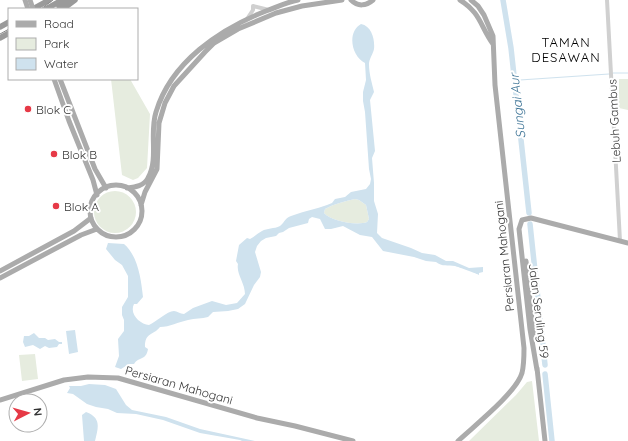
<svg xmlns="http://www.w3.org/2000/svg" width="628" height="441" font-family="Quicksand,sans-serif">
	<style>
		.green { fill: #e6ecdf }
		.water { fill: #cfe2ee; fill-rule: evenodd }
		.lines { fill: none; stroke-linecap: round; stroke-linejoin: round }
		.stream { stroke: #cfe2ee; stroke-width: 1 }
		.river { stroke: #cfe2ee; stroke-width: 5.5 }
		.minor { stroke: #d0d0d0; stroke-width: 4 }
		.major { stroke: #ababab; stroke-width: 5 }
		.highway { stroke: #9a9a9a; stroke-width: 5.5 }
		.tram { stroke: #888; stroke-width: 1 }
		.major-bridge { stroke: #ababab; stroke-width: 5 }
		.poi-dot { fill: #e63946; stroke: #fff; stroke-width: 1.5 }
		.labels { text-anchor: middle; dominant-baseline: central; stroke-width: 4; stroke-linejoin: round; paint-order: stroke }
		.poi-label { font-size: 12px; fill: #333; stroke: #fff; text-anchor: start }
		.street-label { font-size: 12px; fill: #333; stroke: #fff }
		.neighbourhood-label { font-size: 13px; letter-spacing: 1px; fill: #000; stroke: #fff }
		.water-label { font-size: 13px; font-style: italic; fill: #3f7597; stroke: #fff }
	</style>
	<rect width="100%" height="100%" fill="#fff"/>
	<path class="green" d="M111,79h19l20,35 -3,54 -9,10 -5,2 -11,-5z
		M619,79h9v31l-9,-2z
		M94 212a21 21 0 1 1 42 0a21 21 0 1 1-42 0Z
		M355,199l4,1 7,5 3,14 -2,3c-10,4 -36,-1 -43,-9l1,-4c9,-5 20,-8 30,-10z
		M35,354l3,25 -16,2 -3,-26z
		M532,381l7,60h-70l47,-46 11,-13z"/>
	<path class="water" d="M361,24c11,2 14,16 13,25 -1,5 -5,10 -5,15 0,10 3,19 5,28l-4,8 5,51 -3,7 2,25v18l4,13 -1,19 5,5 29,10 11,5 13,2 11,6h7l16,7 14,-1v5l-4,1v2c-1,-1 -21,-8 -24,-9 -7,-1 -13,1 -19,-4l-10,-1 -12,-4 -31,-6 -11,-14 -12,-2 -17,-9 -12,3h-6l-5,-10 -8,-2 -3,2 -1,4 -19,5 -6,4 -4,1 -3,3 -10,2 -5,3 -4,5 -2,6 6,20 -1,5 -6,8 -9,19 -7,5 -10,2 -15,1 -5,5c-6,2 -13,1 -20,3 -10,2 -18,7 -28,7 -7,9 -15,5 -15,20l3,2c-2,12 -9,7 -14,15h-5l-8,5 -6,-2 4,-11 -1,-17 6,-8v-11l-2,-5v-8l6,-10v-21l-6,-11 -7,-5 -9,-11 2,-6 16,1c14,12 17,35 19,53l-6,7h-3c-5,10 6,20 15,21 7,-3 18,-14 25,-14 3,0 6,3 10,3l9,-6 19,-7 14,4 11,-2 8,-9c0,-11 -9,-20 -7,-30l-2,-3 3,-16 8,-7 3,1c4,-2 8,-6 12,-8 5,-3 12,-2 18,-5 5,-4 5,-9 14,-11 11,-4 22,-6 33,-10l5,-2 3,-4 10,-2 6,-5 15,-3 4,-5 1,-5 -2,-10 -4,-57 -2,-11v-9l3,-12 -1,-17c-14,-7 -18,-31 -4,-39zM355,199l4,1 7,5 3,14 -2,3c-10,4 -36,-1 -43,-9l1,-4c9,-5 20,-8 30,-10z
		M75,330l3,22 -9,2 -3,-23z
		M34,333l5,5h6l3,2 7,-1 4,3h3v2h-3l-2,3 -8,1 -4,-2 -5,3 -7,-4 -8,2 -2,-5 1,-6h5z
		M89,384l16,1 11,4 10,16 6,5 34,7 34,12 55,12h-13l-2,-1 -40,-7 -37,-13 -27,-6 -19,-1 -9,-4 -12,-2 -9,-3 -14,-10 -6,-1 3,-5 -1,-2h12z
		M86,412c16,6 12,16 9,29h-11l-2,-26z"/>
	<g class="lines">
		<path class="stream" d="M613,73h15
			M514,78l6,2 89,-6"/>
		<path class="river" d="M503,0l8,48 18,165
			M530,224l15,141
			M545,374l7,67"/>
		<path class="minor" d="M607,0l13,241
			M247,19l6,-9v-4l16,4"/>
		<path class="major" d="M25,0l3,9
			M351,0c7,7 15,6 22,0
			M460,0c21,13 20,26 33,44
			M54,79l15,42 24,59 4,15
			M60,79l35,90 11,19
			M90 211a26 26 0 1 1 52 0a26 26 0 1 1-52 0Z
			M127,188c8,-1 17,-2 21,-10 11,-20 1,-44 8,-66 15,-50 64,-83 110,-101 11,-4 21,-9 32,-11
			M141,205l4,-13 12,-23 2,-46 6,-20 9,-17 31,-34 9,-9 24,-14 38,-16 26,-7 40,-6
			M526,261l8,78
			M0,271l74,-40 17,-13
			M0,278l81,-43 16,-6
			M537,368l8,73
			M537,370l-7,-41 -11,-100 3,-9 9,-2 97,25
			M0,400l64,-20 24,-3 30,1 139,40 38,8 58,15
			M458,441c16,-15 58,-48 64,-68 2,-8 2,-16 2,-25l-29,-263 -2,-49 -9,-21 -6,-9 -7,-6"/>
		<path class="highway" d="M59,6l10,-6
			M33,9l16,-9
			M46,9l16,-9
			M63,9l12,-9
			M0,27l9,-5
			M0,38l9,-5"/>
		<path class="tram" d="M41,9l12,-9
			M0,34l9,-5"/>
		<path class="major-bridge" d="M30,0l3,9"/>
	</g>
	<g class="poi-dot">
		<circle cx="28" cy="109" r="4"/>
		<circle cx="54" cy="154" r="4"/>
		<circle cx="56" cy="206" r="4"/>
	</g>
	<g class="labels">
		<g class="poi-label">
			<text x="36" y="109">Blok C</text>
			<text x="62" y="154">Blok B</text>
			<text x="64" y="206">Blok A</text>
		</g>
		<g class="street-label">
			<text transform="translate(614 121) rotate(-93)">Lebuh Gambus</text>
			<text transform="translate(504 256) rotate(-96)">Persiaran Mahogani</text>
			<text transform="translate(539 311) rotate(83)">Jalan Seruling 59</text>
			<text transform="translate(179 385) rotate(16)">Persiaran Mahogani</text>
		</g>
		<g class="neighbourhood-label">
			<text x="566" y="42">TAMAN<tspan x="566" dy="15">DESAWAN</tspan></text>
		</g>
		<g class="water-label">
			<text transform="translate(517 106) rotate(-96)">Sungai Aur</text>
		</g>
	</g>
	<rect x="8" y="8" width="130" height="72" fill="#ffffff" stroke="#adadad"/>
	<rect x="16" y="21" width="20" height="6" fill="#ababab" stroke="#adadad"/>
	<text x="44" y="28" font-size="12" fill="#333333">Road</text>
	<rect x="16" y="38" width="20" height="12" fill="#e6ecdf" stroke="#adadad"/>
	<text x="44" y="48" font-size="12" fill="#333333">Park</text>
	<rect x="16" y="58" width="20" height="12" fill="#cfe2ee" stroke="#adadad"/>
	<text x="44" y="68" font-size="12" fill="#333333">Water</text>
	<g transform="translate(28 413) rotate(84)"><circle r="19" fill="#ffffff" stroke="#adadad"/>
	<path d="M0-3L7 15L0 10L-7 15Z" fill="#e63946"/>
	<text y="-6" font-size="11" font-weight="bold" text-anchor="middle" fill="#333333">N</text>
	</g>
</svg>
